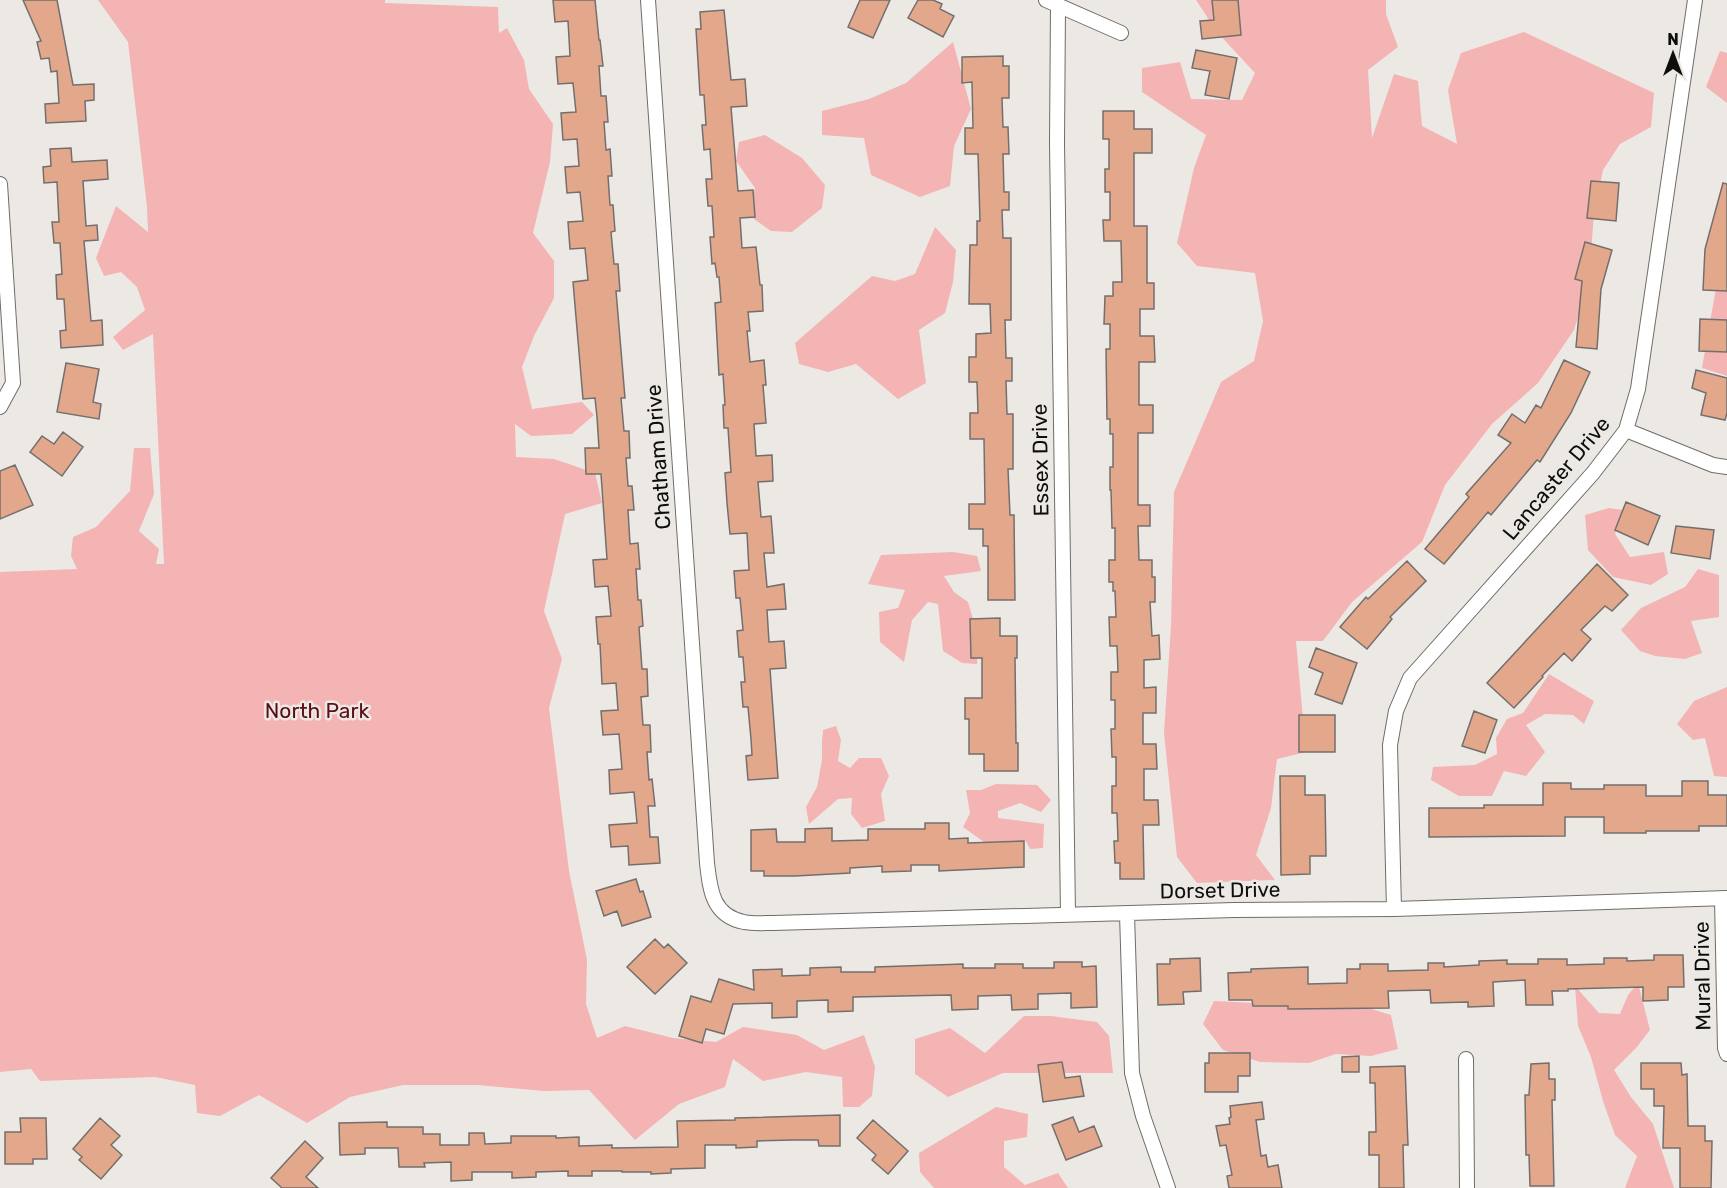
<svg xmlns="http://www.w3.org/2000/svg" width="1727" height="1188" font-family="Rubik,sans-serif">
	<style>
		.green { fill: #f3b4b3 }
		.building { fill: #e3a88b; stroke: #746f6d; stroke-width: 1.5 }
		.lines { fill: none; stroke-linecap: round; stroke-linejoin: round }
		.street-casing { stroke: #706d69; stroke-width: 16 }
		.street { stroke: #fff; stroke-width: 14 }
		.labels { text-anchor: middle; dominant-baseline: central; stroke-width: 5; stroke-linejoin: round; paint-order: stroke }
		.street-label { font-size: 21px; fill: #0f0e0d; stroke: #ece9e5 }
		.park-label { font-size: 21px; fill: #5c0d19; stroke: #ece9e5 }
	</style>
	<rect width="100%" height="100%" fill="#ece9e5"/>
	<path class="green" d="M98,0h287v3l113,4 1,26 8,-5 17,32 5,29 24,35 -3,38 -17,71 21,28v37l-20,38 -12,31 10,42 50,-7 12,13 -22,19 -41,2 -16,-12 1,33 38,2 41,14 7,30 -37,11 -21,97 18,48 -13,49 20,163 18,89 -1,44 11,34 28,-12 48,12 43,4 27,-15 54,8 27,15 40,-15 11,32 -3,29 -13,11h-16l-1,-30 -36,-5 -43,9 -30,-22 -8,28 -46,17 -44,36 -46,-50 -45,1 -66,-6h-75l-53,12 -43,26 -48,-28 -39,21 -23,-3 -2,-28 -40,-8 -115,4 -9,-12 -31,3v-500l77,-3 -6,-13 2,-19 23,-10 34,-36 4,-43h16l4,46 -15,37 20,18 -3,15h8l-11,-230 -30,16 -10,-13 32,-27 -8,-23 -16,-15 -17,4 -8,-18 20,-52 32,26 -1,-25 -19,-165z
		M1196,0h190v14l12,33 -30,23 4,68 22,-64 24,7 4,45 35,18 -9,-54 13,-37 63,-21 130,61 -3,34 -31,17 -17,26 -9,42 -5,69 -15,49 -36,53 -46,41 -47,61 -23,57 -70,60 -29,39h-27l10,111 -29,7 -6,49 -15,47 19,25 -78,3 -20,-26 -13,-124 7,-107 3,-134 47,-110 33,-21 9,-40 -8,-48 -58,-7 -20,-23 17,-75 12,-33 -64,-43v-24l38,-6 11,37 51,1 13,-27 -38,-41z
		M953,42l18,67 -17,37 -4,40 -30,11 -49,-22 -7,-37 -42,-3v-24l47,-12 37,-16z
		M1720,51l7,2v50l-21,-16z
		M765,135l37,23 23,27 -3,23 -30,24 -21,-1 -24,-17 8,-26 -19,-27 3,-19z
		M935,227l21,23 -3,32 -8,31 -26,17 7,53 -28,16 -42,-35 -28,8 -29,-8 -4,-21 77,-67 23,5 20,-7z
		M1716,288h11v88l-25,-8z
		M1609,508l14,2 -8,24 15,23 34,-5 4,22 -17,11 -38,-8 -25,-27 -3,-35z
		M953,552l24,4 4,15 -37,5 10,16 14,10 10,34 -1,28 -15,-1 -19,-12 -5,-47 -10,-2 -16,18 -8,42 -24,-20 -1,-30 19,-4 7,-18 -37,-6 13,-29z
		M1698,569l21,6v42l-28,4 11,32 -17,6 -30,-3 -15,-5 -19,-21 20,-22 44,-21z
		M1549,674l45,27 -10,23 -11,-9 -28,-1 -19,11 19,27 -19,24 -22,-5 -12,25h-33l-28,-16 2,-13 42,-2 22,-11 -1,-16 11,-19 16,-6z
		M1727,687v90l-13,-1 -9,-38 -12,2 -16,-16 17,-23z
		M836,726l5,14 -3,21 12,7 9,-10h22l8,18 -8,18 4,27 -23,7 -11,-14 1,-16 -14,1 -29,25 -3,-17 11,-20 5,-27v-18l1,-12z
		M996,784l41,1 14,15 -10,12 -21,-9 -22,8v7l46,6 -1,24 -13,1 -4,-8 -42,1 -21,-15 7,-14 -4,-23h15z
		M1638,983l12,47 -14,18 -22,22 17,27 22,27 21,64h-49l12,-32 -22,-21 -12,-34 -12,-44 -13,-31 -3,-40 24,27 21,1 8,-19z
		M1214,1001l95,5 49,-1 33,10 7,34 -27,7 -35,-2 -27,9 -49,-1 -37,-12 -20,-26z
		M1024,1016h27l46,6 12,14 4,37h-110l-55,24 -33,-23v-35l35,-11 35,25z
		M996,1107l32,7 -1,23 -23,4v26l21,18 33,-12 10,15h-134l-14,-16 -1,-19z"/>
	<path class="building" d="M23,0h34l16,85 21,-1v16l-9,1 1,20 -40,2 -1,-19 14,-1 -2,-32 -6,1 -2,-14 -8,1 -4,-17 4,-1z
		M553,0h42l4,40h1l3,26h-4l2,30h5l2,26h-4l2,28 4,-1 2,27h-4l2,29h3l2,26 -4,1 3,32h4l2,27h-4l9,107h-4l3,33h5l1,27h-4l2,28h4l2,24h-6l2,34 8,-1 2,26h-4l2,31h3l2,26 -4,1 3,42h5l1,27 -7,1 2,28h7l1,27h-4l2,28 3,-1 3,27h-7l2,31h8l2,26 -31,2 -1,-19 -17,1 -2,-22 28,-2 -3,-31 -24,2 -1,-24 13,-1 -3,-35 -16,1 -2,-24 17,-1 -2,-27 -14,1 -2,-40h-2l-2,-27 15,-1 -3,-30 -13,1 -2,-27 14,-1 -6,-85h-15l-1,-26h14l-2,-31 -2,-19 -12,1 -10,-117 15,-2 -3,-32 -15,1 -2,-27 15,-1 -3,-29 -13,1 -2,-26 14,-1 -2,-27 -14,1 -2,-27 15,-1 -3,-29 -15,1 -2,-27 14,-1 -2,-35 -13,1z
		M860,0h30l-17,38 -25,-11z
		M918,0h15l9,4 -2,5 14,7 -11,21 -35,-19z
		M1212,0h26l3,35 -39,4 -2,-18 14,-1z
		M724,10l7,70 14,-1 2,27 -16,1 7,84 15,-1 2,27 -15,1 2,30 14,-1 4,38h2l1,26 -15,1 2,19h-3l3,31 14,-2 2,25h-3l3,38 -12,1 2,32 16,-1 1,26 -15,1 3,35 10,-1 3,37h-10l3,34 17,-3 2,25 -19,1 2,32 15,-1 2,27 -16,1 8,109 -30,2 -2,-24 6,-1 -1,-16 -3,-32h-5l-2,-25h4l-2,-25h-4l-2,-26 6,-1 -3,-32h-4l-2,-27 15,-1 -2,-37 -17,1 -3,-31 -2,-30 6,-1 -1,-14 -2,-30h-4l-1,-23h2l-2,-31 -4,1 -4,-72 6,-1 -2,-25h-2l-2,-14 -3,1 -2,-27h4l-2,-31h-4l-2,-27h6l-2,-30 -6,1 -2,-25h4l-2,-30h-4l-4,-66h5l-1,-17z
		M1196,50l41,8 -8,41 -24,-4 5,-24 -18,-3z
		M1003,56v10h6v32h-7l1,29h5l1,27h-6l1,38h5v18h-7l1,28h8v82h-6l1,38h6v23h-6l1,33h6v55h-5l2,46h4l1,85h-27v-54h-5v-17h-14v-25h16l-1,-65h-14v-26h8l-1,-31h-8v-25h7v-23l15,-1 -1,-29h-21l1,-59h7v-24h3l-2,-67h-13v-26h8l-1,-46 -10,1v-26z
		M1103,111h31v18h18v24h-18v73h13v57h7v26h-14v27h14l1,26h-16v43h14v28h-15v72h12v21h-12l1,34h13v17h3v25h-5l2,34 7,-1 1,24 -16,1v28l12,-1v26h-13v31h13l1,25h-13v31h14l1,25h-16l1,54h-24v-16h-5l-1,-22h4l-1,-28h-5v-27h4v-29h-4l-1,-28h4v-29h-4v-28h7l-1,-26h-7l-1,-29h7l-1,-26h-2v-9h-4v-22h6v-32h-3l-1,-38h-1v-23h3v-33h-3v-15h-3l-1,-70h4v-25h-6l1,-28h8v-14h9l-1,-41h-17l-1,-21h7v-28h-5v-23h4v-30h-6z
		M71,148l1,14 35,-2 1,19 -25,2 3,45 11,-1 1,15 -14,1 7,80 11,-1 1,25 -42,3 -1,-17 6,-1 -2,-31h-7l-1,-24 6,-1 -2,-31h-6l-2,-21h7l-2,-40 -13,1 -1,-16 8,-1 -1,-17z
		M1591,181l28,2 -3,38 -29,-3z
		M1723,183l4,1v107l-24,-1 2,-41z
		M1585,242l27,8 -11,39 -4,60 -21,-2 6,-66 -7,-2z
		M1700,319l27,1v32l-28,-1z
		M1564,360l26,12 -19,41 -31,49 -3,-2 -46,55 -3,-3 -44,52 -19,-15 44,-52 -3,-3 45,-51 -13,-8 14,-21 13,9 11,-18 5,3z
		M66,363l33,6 -6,33 8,2 -2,15 -42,-7z
		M1696,370l31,8v35l-2,7 -24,-5 5,-22 -14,-5z
		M63,432l20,15 -21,29 -32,-24 12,-16 12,8z
		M15,465l18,40 -33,14v-48z
		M1626,502l34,14 -12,29 -33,-15z
		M1676,526l38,4 -4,29 -39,-6z
		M1407,561l19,20 -36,36 2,2 -25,30 -27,-22 26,-30 2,2z
		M1597,564l31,31 -16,16 -7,-5 -24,24 10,9 -19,22 -8,-8 -22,23 1,1 -29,31 -27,-25z
		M1000,618v18h17v22h-2l1,85h2v28h-34v-17h-15v-35h-4v-21h17v-40h-11l-1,-39z
		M1316,648l41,15 -15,41 -27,-10 8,-21 -14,-6z
		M1474,711l23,9 -12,33 -23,-7z
		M1299,715h36v37h-36z
		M1280,776h25v19h20l1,61h-16v18l-29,1z
		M1682,781h26v14h19v31h-28v5h-53v2h-42v-16h-39v19l-136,1v-29h55v-3h59v-22h28v6h33v-4h42v11h36z
		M925,823h24v16l19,-1v5l56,-2v26l-85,4v-6h-28v6l-29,1v-6l-32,2v5l-55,3h-31v-5h-13v-41l25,-1 1,13h28v-13l27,-1v13l36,-1v-11h57z
		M636,879l4,13 3,-1 8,26 -29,9 -5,-15 -13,5 -8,-25z
		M655,939l9,9 4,-4 19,19 -32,31 -28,-27z
		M1654,955h29l1,32h-16v13l-25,1v-14l-75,2v2h-16l1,14h-27l-1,-25 -32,2 1,24 -26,1v-5l-37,1 -1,-13 -42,1 1,17 -101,1v-3h-35l-1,-6h-23l-1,-27 23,-1v-3l57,-2v17l39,-1v-14h13v-5h28v7l40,-1v-7h16v4l35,-2v-4l28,-1v4h31v-5h29v6l37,-1v-6h23v3l27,-1z
		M1200,958l1,33 -18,1 1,12 -26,1 -1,-41h13v-5z
		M1054,962h28v5l14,-1 1,41 -26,1v-15l-33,1v15l-26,1 -1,-15 -33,1v13l-26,1 -1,-15 -98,2v14l-25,1v-12l-31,1v16l-25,1v-15l-39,1 -9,30 -18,-5 -4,14 -23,-7 12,-40 20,6 8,-23 35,11 -1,-20 29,-1v7l28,-1v-7l31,-1v5h34v-5l88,-3v4h32v-4h28v4h31z
		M1209,1053h41v23h-12v16h-33v-29h4z
		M1359,1056v16h-17v-15z
		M1062,1062l3,16 15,-2 4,20 -41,6 -5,-37z
		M1549,1063v16h6v21h-3l2,86h-24l-1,-31h-3l-1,-60h4l2,-31z
		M1641,1063h40l1,12 5,-1 1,52h17v15h7l-1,47h-31v-40h-17l1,-42h-10v-17h-13z
		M1405,1066l3,79h-5l1,43h-25v-33h-10v-23h7l-1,-49h-5v-16z
		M1262,1102l2,17 -8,1 5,36 5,-1 2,12 10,-2 4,23h-53l-2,-12 5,-1 -6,-30 -6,1 -4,-20 14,-2 -1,-6 2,-1 -1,-11z
		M840,1115v31h-21l-1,-6h-25l-36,1v6l-21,1v-3h-31v23l-34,1v4l-20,1v-2h-29v-1h-30v5h-24v-5l-32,1v5l-24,1v-6h-40v8l-21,1v-19l-27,1 1,4h-26l-1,-19h-33v6l-25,1 -1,-32 48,-1v5h36v7h17v11h29v-12h15l1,11 26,-1v-7h45v2l23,-1v9l33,-1v3l66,-1 -1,-26 58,-1v-2z
		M1073,1117l6,15 15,-6 8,20 -36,14 -14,-35z
		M20,1118h26l1,41h-14v5h-28v-32h16z
		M100,1118l20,18 -9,9 11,10 -21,24 -22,-19 3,-3 -9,-8z
		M873,1120l35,31 -20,23 -16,-14 4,-5 -19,-17z
		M305,1141l18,17 -17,19 12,11h-36l-11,-10z"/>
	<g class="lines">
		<defs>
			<path id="street" d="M648,0l59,863c3,26 5,53 37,59 9,2 20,1 29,1l461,-13 160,-1 333,-11
				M1046,0l75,33
				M1058,6l-1,137 11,771
				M0,184l13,199 -13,24
				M1626,430l87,35 14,2
				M1722,898l3,150 2,6
				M1394,909l-4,-164 6,-34 14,-33 183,-205 33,-43 12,-41 57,-389
				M1127,914l5,159 11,43 25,72
				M1466,1059l1,129"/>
		</defs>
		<use href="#street" class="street-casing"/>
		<use href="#street" class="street"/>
	</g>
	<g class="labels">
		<g class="street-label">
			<text transform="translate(658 457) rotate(-94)">Chatham Drive</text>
			<text transform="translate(1040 460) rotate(-91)">Essex Drive</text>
			<text transform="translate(1556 478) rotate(-50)">Lancaster Drive</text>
			<text transform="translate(1220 890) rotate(-1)">Dorset Drive</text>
			<text transform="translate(1702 976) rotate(-91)">Mural Drive</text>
		</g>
		<g class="park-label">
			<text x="317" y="710">North Park</text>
		</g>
	</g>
	<g transform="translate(1673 54)" stroke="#ece9e5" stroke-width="4.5" paint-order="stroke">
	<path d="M0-4.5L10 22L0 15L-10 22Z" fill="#0f0e0d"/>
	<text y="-9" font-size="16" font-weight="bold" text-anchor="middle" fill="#0f0e0d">N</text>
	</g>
</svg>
